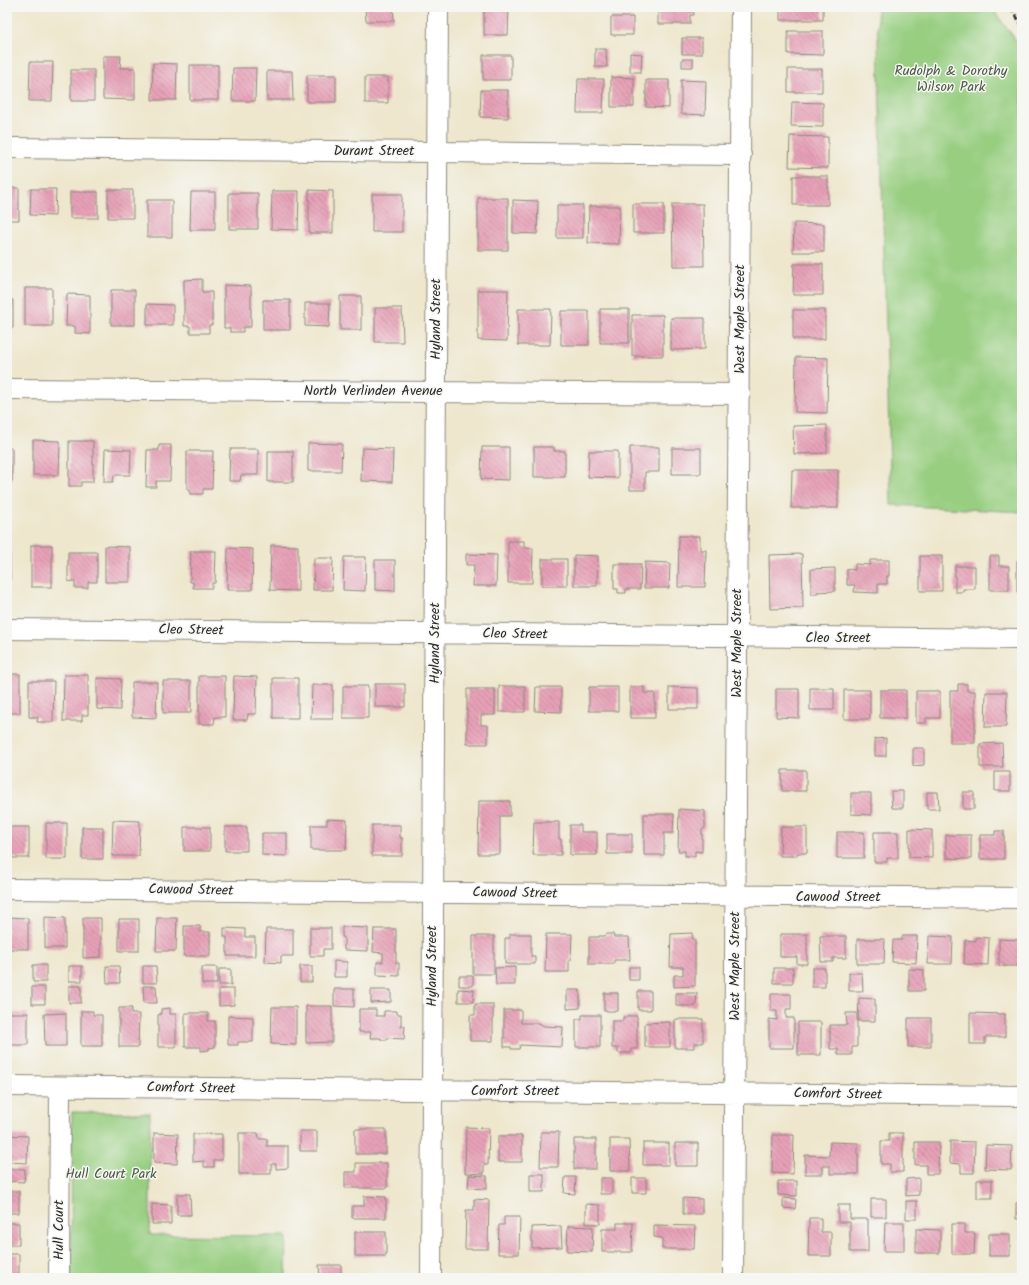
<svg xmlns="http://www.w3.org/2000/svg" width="1029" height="1285" font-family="Kalam,sans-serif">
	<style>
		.park { fill: #97ce80; stroke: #617c56 }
		.building { fill: url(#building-back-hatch) }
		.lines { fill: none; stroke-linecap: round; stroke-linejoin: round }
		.street-casing { stroke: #8c897c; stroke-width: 22 }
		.street { stroke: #fff; stroke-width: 20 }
		.rail { stroke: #2b2b2b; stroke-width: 3; stroke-dasharray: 6 3; stroke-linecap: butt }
		.labels { text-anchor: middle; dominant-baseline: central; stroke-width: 3; stroke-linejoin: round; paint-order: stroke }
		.park-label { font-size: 14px; fill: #4b5c44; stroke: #f6f6f2 }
		.street-label { font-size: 14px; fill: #2b2b2b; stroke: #f6f6f2 }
	</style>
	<defs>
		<pattern id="building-back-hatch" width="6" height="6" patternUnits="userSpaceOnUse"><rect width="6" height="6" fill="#e7a1b8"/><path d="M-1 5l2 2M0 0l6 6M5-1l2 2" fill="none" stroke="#bb8396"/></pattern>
	</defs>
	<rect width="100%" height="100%" fill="#f6f6f2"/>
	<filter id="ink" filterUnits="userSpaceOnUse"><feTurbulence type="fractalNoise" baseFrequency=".025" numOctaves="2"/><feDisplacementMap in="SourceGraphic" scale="8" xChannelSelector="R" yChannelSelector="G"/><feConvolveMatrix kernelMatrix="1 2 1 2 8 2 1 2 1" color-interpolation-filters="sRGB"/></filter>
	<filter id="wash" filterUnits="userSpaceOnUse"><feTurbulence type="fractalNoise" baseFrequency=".012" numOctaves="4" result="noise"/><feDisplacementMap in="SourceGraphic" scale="16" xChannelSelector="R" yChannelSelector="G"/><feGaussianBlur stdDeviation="0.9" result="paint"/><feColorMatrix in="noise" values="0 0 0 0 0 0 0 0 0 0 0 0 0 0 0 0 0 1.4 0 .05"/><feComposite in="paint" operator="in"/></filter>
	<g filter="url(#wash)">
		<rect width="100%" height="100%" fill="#eee7cd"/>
		<path class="park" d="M877,7h114l22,29 9,14v462l-131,-7z
			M72,1112l78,1v122l137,1 -1,42h-215z"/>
		<g id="blocks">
			<path class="building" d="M365,7h28l1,14h-28z
				M484,7h25l-1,28h-24z
				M658,7h35l1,8h-4v9h-32z
				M780,7h43v13h-43z
				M611,17h22v18h-22z
				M788,31h35v24l-35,-1z
				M682,38h20v16h-20z
				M595,49h11l1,18h-12z
				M630,53l12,1 -1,18h-11z
				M7,54h1v47h-1z
				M483,55h28v25h-28z
				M103,56h18l-1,12h15v32l-32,-1z
				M682,59h11v8h-11z
				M30,62h23l-1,39h-23z
				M153,63l24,1 -1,36h-24z
				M190,65h28v35h-28z
				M233,68h23l-1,33h-23z
				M788,69h34v23h-34z
				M71,70h23v31h-23z
				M267,71h25l1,29h-26z
				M307,75h29v27h-29z
				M365,77h23v26h-23z
				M611,77l23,1v29h-23z
				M578,79h26l-1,34h-26z
				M646,80h23v28l-23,-1z
				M681,80l25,1 -1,34 -24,-1z
				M481,90h27v28l-28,-1z
				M792,102l31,1v24l-32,-1z
				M790,136l38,1v31l-39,-1z
				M793,176h35v29h-35z
				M7,188h12v32h-12z
				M31,189h25l-1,27 -25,-1z
				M108,190h25v28h-25z
				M309,190l24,1v42h-24z
				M272,191h27l-1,39 -27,-1z
				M70,192h28v26h-28z
				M191,192h24v38h-25z
				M229,193h29v36h-29z
				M372,194h30v38h-30z
				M478,198h30v52h-30z
				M147,200h25v37h-25z
				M513,200l25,1 -1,33 -24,-1z
				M633,204h31v29h-31z
				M672,204h31l1,62h-31z
				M557,205h26v33h-26z
				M589,206h31l-1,38 -31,-1z
				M794,223l30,1v28h-31z
				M794,264h29v31h-30z
				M202,279v13h10v33h-3v8h-19v-7h-6v-46z
				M224,285l27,1v41h-8v5h-13v-4h-6z
				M25,288h27v38h-27z
				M111,290h24v35h-24z
				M478,290h30l-1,51 -29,-1z
				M67,294l23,1v39l-15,-1v-7h-9z
				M340,296h21v34h-21z
				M7,300h6v28h-6z
				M263,300h27v30h-27z
				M305,303h25l-1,24 -24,-1z
				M147,304l26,1v20h-26z
				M375,308h27l1,34h-28z
				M518,309h33l-1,36h-32z
				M600,309h29v34h-29z
				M793,310h32v29h-32z
				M561,311h28v34h-28z
				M632,315h31v41h-31z
				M671,318h34v31l-34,1z
				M796,357l32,1 -1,55 -32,-1z
				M827,425v28l-33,1 -1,-28z
				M33,440l27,1 -1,34h-26z
				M69,441h24v41h-12v4h-12z
				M308,443l34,1 -1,27h-33z
				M159,445h12l-1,36h-14v6h-10l1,-37h12z
				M482,447h27v33l-28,-1z
				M534,447h20v4h11v26h-31z
				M630,447h29v25h-14v18h-15z
				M7,448h5v33h-5z
				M362,448l31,1 -1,33 -31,-1z
				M672,448h29v26h-29z
				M105,449l26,1 -1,25h-16l-1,7h-9z
				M230,449h28v26h-17l-1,6h-11z
				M187,451h26l-1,38h-9v5h-13v-5h-3z
				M268,451h25v31h-25z
				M589,451h29v27l-30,-1z
				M792,470h46v38h-47z
				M679,536h21v14h6l-1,37h-27z
				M508,541h16v7h9l-1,35h-24z
				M31,545h21v42h-21z
				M271,545l27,1v45l-28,-1z
				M105,546l25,1v35h-25z
				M228,548l25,1 -1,41h-25z
				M191,551h25l-1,32h-3v5h-19v-6h-3z
				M68,552h29v30h-9v6h-13v-6l-7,-1z
				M466,554l31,1 -1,31h-23l1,-21h-8z
				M802,554l1,54 -33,1 -1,-54z
				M7,555h3v26h-3z
				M574,555l24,1 -1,30h-23z
				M920,556h22v35h-22z
				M990,556h9v10h10v24h-19z
				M344,557h22l-1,34 -22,-1z
				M314,558h19l-1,32h-19z
				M542,559h25v27h-25z
				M375,560h20v31l-20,-1z
				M870,560h19v16h-2v8h-9v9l-24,-1 1,-7h-8v-16l8,1v-6l15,1z
				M1017,561h5v31h-5z
				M645,562l25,1 -1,25h-25z
				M614,564h27l-1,25h-14v4h-8v-4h-4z
				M955,566h20v23h-12v3h-8z
				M835,568v23l-18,1v2h-6v-25z
				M7,674h13v39h-13z
				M64,675h24v40h-6v6h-19z
				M199,676h26v41h-10l-1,7h-15z
				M234,676l23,1 -1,37h-8l-1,6h-14z
				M97,678l24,1 -1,31 -23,-1z
				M273,678h25v40h-25z
				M29,681h25l-1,41h-16l1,-5h-9z
				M163,681h28v32h-28z
				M132,682h25l-1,36 -24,-1z
				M375,684h30v23h-30z
				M958,684h9v7h8v52h-25v-52h8z
				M312,685h21v34h-22z
				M343,686h25v32h-25z
				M499,686h26v26h-26z
				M536,687h25v25l-26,-1z
				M589,687h29v24h-29z
				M630,687h14v6h11v25h-25z
				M669,687l29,1v21h-29z
				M810,688h24v22h-24z
				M467,689h28v26h-14v10h7v19h-21z
				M776,689h23v29l-23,-1z
				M844,690h26v29h-26z
				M880,690h26v28h-26z
				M916,691h24v27h-14v5h-10z
				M986,692h21l-1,35h-21z
				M886,738v18h-11v-17z
				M1002,743l1,24h-23v-23z
				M913,748h11v17l-11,1z
				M782,770h24v21h-24z
				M995,772h15v19h-15z
				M891,791h12v17h-11z
				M927,792h11l1,17h-12z
				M963,792h11v17h-11z
				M851,793h20v22l-20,-1z
				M479,801h31v15h-10v38h-22z
				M679,809l26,2v17l-3,2v22l-7,-1v5h-10v-5h-7z
				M644,814h30l-1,19h-9v22h-20z
				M327,819l20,1 -1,30h-35v-25h16z
				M113,820l27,1 -1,35h-27z
				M534,822h25v17h2v16h-28z
				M46,823h21v36h-21z
				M372,825h28v13h2v18h-30z
				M570,825h11v7h16v23h-27z
				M8,827h21v31h-21z
				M82,827h21v32h-21z
				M184,827h26v24h-26z
				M225,827h22v24h-22z
				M781,827h26v26h-10v3h-17z
				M909,829l23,1v28l-23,-1z
				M995,831h9v28h-24v-24h15z
				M837,832h27v26h-27z
				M874,832h24v26h-11v4h-13z
				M262,833h25v23l-25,-1z
				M607,834h25v20h-25z
				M946,835h25v24l-25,-1z
				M7,917l21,1v31h-21z
				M45,917l20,1v30h-20z
				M83,918h18v39l-18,1z
				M157,918h20l-1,33h-20z
				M119,919h20v32h-20z
				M184,926h16v6h10v24h-26z
				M342,927l26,1v23l-24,-1v-13h-2z
				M224,928l21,1v8h10v19h-28v-19h-3z
				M310,928h21v21h-8v7h-13z
				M266,929h27v27h-12v7l-16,-1z
				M374,929h22v34h3v13l-22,-1v-13h6v-9l-10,-1z
				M692,933l1,6h2v47l-21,1v-12h9v-8h-13l1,-33z
				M510,934h21v22h4v8h-30v-26h5z
				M546,934h26l-1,26h-2v12h-24z
				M607,934h6l1,3h15l1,23h-16v4h-25v-27h10v-1h6z
				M780,934h27v30h-10v-7h-17z
				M473,936h21v38h-21z
				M820,936h26v22h-13v4h-12z
				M902,936h15l-1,27 -24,-1 1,-22h9z
				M929,936l24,1 -1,27h-24z
				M976,937l13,1 -1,27 -24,-1 1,-24 11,1z
				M857,939h28l-1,25h-27z
				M999,939l23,1v26h-23z
				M334,961l13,1v15h-13z
				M33,965h13v17h-13z
				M69,966h13v15h-13z
				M106,966h13l1,17h-13z
				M143,966h13l1,17h-14z
				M300,966h12v16h-12z
				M202,967h15v17h-15z
				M515,967v18h-19l-1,-17z
				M629,967h10v13h-10z
				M774,968h19v15h-19z
				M812,968h13v19h-13z
				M219,969h12v16h-12z
				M909,969l15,1v21h-15z
				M849,973h13l1,18h-14z
				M459,976h14v10h-14z
				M69,986h12v17h-12z
				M143,986h13l1,17h-13z
				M32,987h13v17h-13z
				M219,989h15v16l-15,1z
				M334,989h20v18l-20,-1z
				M458,989l16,1 -1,12h-15z
				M371,990h20v12l-20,1z
				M567,990h13v18l-13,1z
				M638,991h13v19h-13z
				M604,993h14v18h-14z
				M676,993h21l-1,13h-20z
				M771,994h20v15h-5v9h8v30h-25v-29l8,1v-9h-6z
				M859,998l16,1v22h-17z
				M475,1004h18v37h-23v-26h5z
				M306,1006h26v36l-26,1z
				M272,1007h24v38l-25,-1z
				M119,1008h13l-1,6h8l-1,33h-19z
				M170,1008v6h6v33h-18v-32l3,-1v-5z
				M359,1009h17v7h8v-5h13v3h4v12h4l-1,13 -17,-1v2h-6v-2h-11l1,-6h-12z
				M504,1010h17v13h18l5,3 19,1 -1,20 -42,-2 -1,4h-8v-2h-7z
				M81,1011h12v4h9v31h-21z
				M8,1013h20v32h-20z
				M66,1013v33h-21l-1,-32z
				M185,1013h23v8h7v26l-6,1v2l-8,1v-4h-16z
				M846,1013h11v34h-5v8h-14v-6h-8v-24h17z
				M970,1013l35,1v23h-20v7h-15z
				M582,1015h18v32h-24v-28h6z
				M228,1016l25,1v25h-15v3h-10z
				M628,1016h9v33h-6v4h-13v-5h-6v-27h11v-4h5z
				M908,1018h23v29h-23z
				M675,1019h28v24h-9v5h-19z
				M670,1022v25h-25v-24z
				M798,1022h23v33h-23z
				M466,1127l23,1 -1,37h-4v9l-19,-1z
				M355,1129h31v25h-31z
				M300,1131h17v20h-17z
				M541,1132h18l-1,35h-18z
				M154,1133l24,1 -1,30 -23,-1z
				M239,1133h19l1,6h8v7h21v22l-12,1v-5h-5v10h-32z
				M889,1133h14v39h-13v-8h-9v-23h8z
				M193,1134h29v26h-8v7h-10v-6l-11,1z
				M7,1135l21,1 -1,27 -20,-1z
				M773,1135h21l-1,39 -21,-1z
				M498,1136h24v26h-24z
				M574,1139h22v30h-22z
				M610,1139h19l1,32h-20z
				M950,1141l25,1 -1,31h-13v-9l-11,-1z
				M830,1142l28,1v31h-28v-8h-7v8h-18v-19l24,1z
				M915,1142h24l-1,32h-12v-9h-11z
				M643,1143h26v22h-26z
				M675,1143h23v23h-23z
				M986,1145l26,1 -1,24 -26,-1z
				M356,1163h31v25h-42v-16h11z
				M7,1169h18l-1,13 -17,-1z
				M530,1174h14v18h-14z
				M469,1175l18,1v13l-19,-1z
				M565,1177h11l-1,17 -11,-1z
				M600,1178h12v16h-12z
				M632,1178h14v15h-14z
				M919,1178v17l-13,1v-17z
				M977,1180h15v18h-15z
				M778,1181h19v15l-19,-1z
				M7,1191h12v22h-12z
				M177,1194h13l1,21h-14z
				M364,1196l22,1v21h-34v-12h12z
				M683,1198l19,1v15h-19z
				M783,1198l13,1 -1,10 -12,-1z
				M474,1199l15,1 -1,49h-23l1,-39h8z
				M871,1199h15v18h-15z
				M906,1201h11v18h-11z
				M1016,1203h6v16h-6z
				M152,1204l19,1v19h-19z
				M586,1204l14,1v19h-14z
				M838,1205h12v14h18v33h-18v-30h-12z
				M504,1217h16l-1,37h-21l1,-29h5z
				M809,1218h12v14h10v24h-23z
				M885,1222h19v29h-20z
				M7,1223h12v22h-12z
				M617,1223h16l-1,29h-30v-23h15z
				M952,1224h13v9h10l-1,21h-22z
				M654,1225l41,1 -1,23h-32v-11l-8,-1z
				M561,1226l1,21 -30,1v-21z
				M568,1226l25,1 -1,25 -25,-1z
				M916,1229l24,1v23h-24z
				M355,1232h31v24h-31z
				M989,1234h21v22h-21z
				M7,1254h12v21h-12z
				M319,1265h22v13h-21z"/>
		</g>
	</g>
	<g filter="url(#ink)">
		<use href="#blocks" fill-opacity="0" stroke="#8c897c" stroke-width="1"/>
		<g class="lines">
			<defs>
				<path id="street" d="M7,148l734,7
					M7,389l733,5
					M7,629l1015,10
					M7,889l1015,9
					M7,1086l1015,10
					M59,1278l1,-191
					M431,1278l7,-1271
					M733,1278l8,-1271"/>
			</defs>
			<use href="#street" class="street-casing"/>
			<use href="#street" class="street"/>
			<path class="rail" d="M1010,7l12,18"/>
		</g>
	</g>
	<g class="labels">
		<g class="park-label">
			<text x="951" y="71">Rudolph &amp; Dorothy<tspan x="951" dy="16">Wilson Park</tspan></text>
			<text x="111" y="1174">Hull Court Park</text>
		</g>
		<g class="street-label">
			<text x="374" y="151">Durant Street</text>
			<text transform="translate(436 319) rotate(-90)">Hyland Street</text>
			<text transform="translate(740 319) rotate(-90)">West Maple Street</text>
			<text x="373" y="391">North Verlinden Avenue</text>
			<text transform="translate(191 630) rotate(1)">Cleo Street</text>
			<text transform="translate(515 634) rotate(1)">Cleo Street</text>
			<text x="838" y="638">Cleo Street</text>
			<text transform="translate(435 643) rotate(-90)">Hyland Street</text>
			<text transform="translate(737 643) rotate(-90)">West Maple Street</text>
			<text transform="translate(191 890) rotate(1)">Cawood Street</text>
			<text transform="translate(515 893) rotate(1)">Cawood Street</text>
			<text x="838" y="897">Cawood Street</text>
			<text transform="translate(432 966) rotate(-90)">Hyland Street</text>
			<text transform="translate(735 966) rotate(-90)">West Maple Street</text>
			<text transform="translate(191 1088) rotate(1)">Comfort Street</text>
			<text x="515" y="1091">Comfort Street</text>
			<text transform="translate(838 1094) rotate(1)">Comfort Street</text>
			<text transform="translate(59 1230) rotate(-90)">Hull Court</text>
		</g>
	</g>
	<rect width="1029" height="1285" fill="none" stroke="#f6f6f2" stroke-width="24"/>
</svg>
